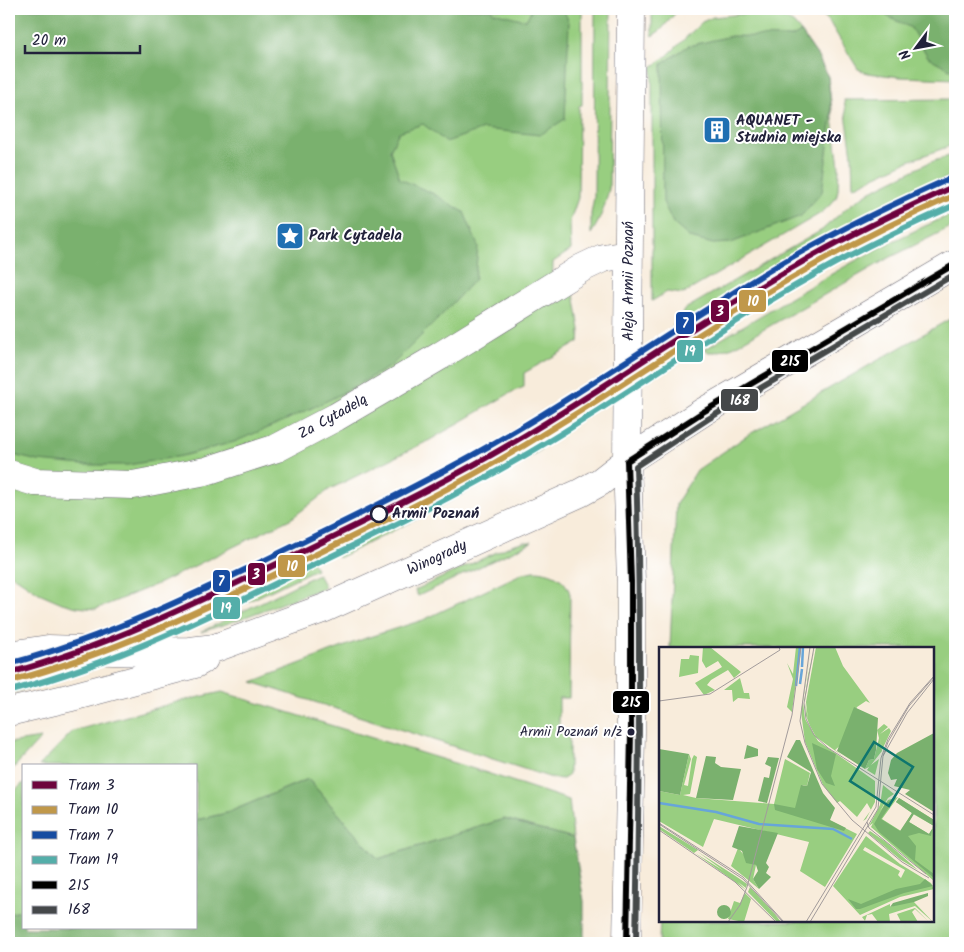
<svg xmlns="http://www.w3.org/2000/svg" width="964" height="952" font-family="Kalam,sans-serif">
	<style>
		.green { fill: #98ce80; stroke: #5d785e }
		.forest { fill: #7ab16e; stroke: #4e6a54 }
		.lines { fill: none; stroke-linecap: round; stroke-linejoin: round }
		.minor-casing { stroke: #6d6973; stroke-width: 29 }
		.minor { stroke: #fff; stroke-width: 28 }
		.bus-1-casing { stroke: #fff; stroke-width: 10 }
		.bus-2-casing { stroke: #fff; stroke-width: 10 }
		.bus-1 { stroke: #000; stroke-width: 6 }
		.bus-2 { stroke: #45484a; stroke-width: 6 }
		.tram-1-casing { stroke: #fff; stroke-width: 10 }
		.tram-2-casing { stroke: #fff; stroke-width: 10 }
		.tram-3-casing { stroke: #fff; stroke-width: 10 }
		.tram-4-casing { stroke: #fff; stroke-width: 10 }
		.tram-1 { stroke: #6d053d; stroke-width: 6 }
		.tram-2 { stroke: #c0984a; stroke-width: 6 }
		.tram-3 { stroke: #174ca1; stroke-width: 6 }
		.tram-4 { stroke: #54aea9; stroke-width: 6 }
		.stop-dot { fill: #fff; stroke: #22223b; stroke-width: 2.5 }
		.bus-dot { fill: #22223b; stroke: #fff; stroke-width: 2 }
		.labels { text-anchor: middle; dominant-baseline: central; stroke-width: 4; stroke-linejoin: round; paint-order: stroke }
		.bus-label { font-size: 14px; fill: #22223b; stroke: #fff; text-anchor: end }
		.poi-label { font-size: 15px; font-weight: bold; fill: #22223b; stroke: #fff; text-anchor: start }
		.street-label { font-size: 15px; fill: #22223b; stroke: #fff }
		.stop-label { font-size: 15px; font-weight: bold; fill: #22223b; stroke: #fff; text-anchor: start }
		.inset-river { fill: none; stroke: #67a5d9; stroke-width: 2.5 }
		.inset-road { fill: none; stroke: #a29b9b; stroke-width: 1 }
		.view { fill: #0f766e; fill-opacity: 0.15; stroke: #0f766e; stroke-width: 2.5 }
		.inset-edge { fill: none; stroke: #22223b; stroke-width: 2.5 }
		.line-badge { stroke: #fff; stroke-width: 2 }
		.badge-label { font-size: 14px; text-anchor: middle; font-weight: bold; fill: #fff }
	</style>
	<rect width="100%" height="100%" fill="#fff"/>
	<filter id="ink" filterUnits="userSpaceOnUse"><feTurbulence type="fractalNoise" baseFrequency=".02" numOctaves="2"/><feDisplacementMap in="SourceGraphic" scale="10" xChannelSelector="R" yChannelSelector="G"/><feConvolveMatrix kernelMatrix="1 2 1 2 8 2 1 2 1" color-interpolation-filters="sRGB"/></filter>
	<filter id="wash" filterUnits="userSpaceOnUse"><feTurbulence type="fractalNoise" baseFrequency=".0096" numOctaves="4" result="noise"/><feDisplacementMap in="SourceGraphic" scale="20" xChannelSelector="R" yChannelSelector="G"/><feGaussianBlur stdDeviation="1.12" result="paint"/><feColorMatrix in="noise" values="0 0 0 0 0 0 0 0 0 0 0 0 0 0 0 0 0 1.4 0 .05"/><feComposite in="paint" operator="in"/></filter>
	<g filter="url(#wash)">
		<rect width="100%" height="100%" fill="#f8ecdb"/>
		<path class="green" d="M9,9h573v96l-3,1 -1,92 -8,23 1,29 -18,12 -1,44 22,-13 6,37 -1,12 -55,31v14l-12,5 -82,48 -100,49 -38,29 -132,65 -64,26 -19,-2 -15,-4 -23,-10 -30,-20z
			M595,9h16l-2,180c-4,17 -8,30 -18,45v-20l3,-17z
			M652,9h27l-18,21 -9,6z
			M816,9h139v70l-54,-2 -34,-4 -9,-4 -30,-49z
			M752,13l29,4 12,6 8,9 16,23 11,22 11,90 -1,23 -2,8 -6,7 -9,8 -138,81 -16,-2 -15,9v-234l15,-11 35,-34 11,-5z
			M955,99v45l-49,18 -53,25 -1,-32 -8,-55z
			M955,154v21l-44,18 -80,42 -163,98 17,-24 137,-79 28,-25 21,-14 57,-28z
			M955,213v12l-68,34 -154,88 -17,5h-8l-3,-3c82,-49 162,-100 250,-136z
			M955,316v627h-296l1,-27v5h273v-273h-263l6,-144 21,-34 51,-35z
			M528,429l13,21 -110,62 -93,46 -10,-24 122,-61z
			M523,542h9l-114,54 -3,-6 99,-46z
			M305,546l11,23 -136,65 -33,1 -29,-2 55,-23z
			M534,571c16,0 32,7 36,23l-1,104h-10v35l10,1v41l-6,4 -11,-1 -300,-96 114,-44 57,-18 100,-47z
			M318,574l7,13 -93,35 -31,10z
			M33,662l46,2 15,5 -85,25v-26z
			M222,692l265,81 82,27 4,38 -69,-19 -126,40 -70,-80 -81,34 -31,7v-54h-157l34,-35 104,-29z
			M41,738l-32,35v-30z
			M24,782v128l-15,4v-117z"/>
		<path class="forest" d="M9,9h482l2,3 33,8 6,-11h31l6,13 -4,97 -25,16 -57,-6 -37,13 -23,-18 -24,8 -9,18 10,29 32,14 32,19 14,34 -3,33 -38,41 -46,46 -58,32 -49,23 -50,21 -52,14 -54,9h-45l-45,-4 -29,-7z
			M851,9h104v63l-27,-15 -17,-29 -30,-15z
			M801,32l16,23 11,22 4,39 -10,76 -21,24 -70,27 -18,1 -23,-6 -17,-15 -10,-21 -1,-138 26,-18 43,-10 61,1z
			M308,779l70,80 126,-40 69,19 11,63v42h-575v-29l15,-4v18h172v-108l31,-7z"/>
	</g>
	<g filter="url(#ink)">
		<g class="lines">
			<defs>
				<path id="minor" d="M9,474l26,8 98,3 73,-14 71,-23 59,-31 104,-61 142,-88 21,-10 25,-4
					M9,655l39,-6 97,3 45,-1 25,-3 110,-40 255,-115 20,-11 27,-21 76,-49 252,-148
					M9,712l59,-14 127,-34 9,-5
					M627,943l4,-211v-150l-4,-121 4,-452"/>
			</defs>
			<use href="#minor" class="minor-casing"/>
			<use href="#minor" class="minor"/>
			<defs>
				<path id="bus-1" d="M627,461l4,121v150l-4,211
					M627,461l76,-49 252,-148"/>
				<path id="bus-2" d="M636,943c3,-159 5,-318 0,-477l72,-47 247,-145"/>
			</defs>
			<use href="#bus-1" class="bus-1-casing"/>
			<use href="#bus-2" class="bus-2-casing"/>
			<use href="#bus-1" class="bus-1"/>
			<use href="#bus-2" class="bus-2"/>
			<defs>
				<path id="tram-1" d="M9,673c100,-27 189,-71 282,-116 87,-42 174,-84 256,-135 84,-52 164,-108 250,-157 51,-30 104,-55 158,-79"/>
				<path id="tram-2" d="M11,681c103,-28 192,-71 287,-118 85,-41 170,-82 250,-132 86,-52 167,-110 254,-159 50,-29 101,-54 153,-77"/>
				<path id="tram-3" d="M9,664c99,-27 189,-71 281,-116 85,-41 170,-83 250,-132 85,-52 167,-110 254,-160 51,-29 103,-54 157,-78"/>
				<path id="tram-4" d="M14,690c102,-28 191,-71 285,-118 87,-42 173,-84 255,-134 85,-52 166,-110 253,-159 48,-28 98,-52 148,-74"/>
			</defs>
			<use href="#tram-1" class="tram-1-casing"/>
			<use href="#tram-2" class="tram-2-casing"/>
			<use href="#tram-3" class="tram-3-casing"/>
			<use href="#tram-4" class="tram-4-casing"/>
			<use href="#tram-1" class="tram-1"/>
			<use href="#tram-2" class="tram-2"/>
			<use href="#tram-3" class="tram-3"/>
			<use href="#tram-4" class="tram-4"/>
		</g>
	</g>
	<defs>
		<symbol id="building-square" viewBox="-11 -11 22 22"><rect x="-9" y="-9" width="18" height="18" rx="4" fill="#1f6fb2" stroke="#fff"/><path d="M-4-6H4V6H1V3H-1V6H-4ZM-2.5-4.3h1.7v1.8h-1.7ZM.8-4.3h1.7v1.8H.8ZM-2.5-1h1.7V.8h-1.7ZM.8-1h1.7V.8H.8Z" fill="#fff"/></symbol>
		<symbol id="sight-square" viewBox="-11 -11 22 22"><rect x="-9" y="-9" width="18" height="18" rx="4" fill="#1f6fb2" stroke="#fff"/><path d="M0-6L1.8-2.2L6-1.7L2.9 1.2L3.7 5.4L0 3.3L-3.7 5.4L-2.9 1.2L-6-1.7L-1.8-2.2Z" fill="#fff"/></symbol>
	</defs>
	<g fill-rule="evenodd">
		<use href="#building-square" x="701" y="114" width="32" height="32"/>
		<use href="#sight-square" x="274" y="220" width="32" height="32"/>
	</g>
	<circle class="stop-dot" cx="379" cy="514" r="8"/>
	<circle class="bus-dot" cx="631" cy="732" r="4.5"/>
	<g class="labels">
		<g class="bus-label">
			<text x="622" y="732">Armii Poznań n/ż</text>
		</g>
		<g class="poi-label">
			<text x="736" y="121">AQUANET -<tspan x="736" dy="17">Studnia miejska</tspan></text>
			<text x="309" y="236">Park Cytadela</text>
		</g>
		<g class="street-label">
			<text transform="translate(629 281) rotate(-90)">Aleja Armii Poznań</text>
			<text transform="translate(333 417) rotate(-29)">Za Cytadelą</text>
			<text transform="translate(437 558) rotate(-25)">Winogrady</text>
		</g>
		<g class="stop-label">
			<text x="392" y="514">Armii Poznań</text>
		</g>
	</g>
	<g transform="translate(659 647)">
		<rect width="275" height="275" fill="#f8ecdb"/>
		<path d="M44,0h7l31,25 -7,6 -6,-8 -17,10 -4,5 8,5 -11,5 -9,-12 27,-16 -4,-6 -12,7 -4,-7zM137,0h4l-1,12 -7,53 -5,-5 6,-28 -6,-16 6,11zM152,0l-8,55 2,17 13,22 57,40v21l-9,17 -3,2 8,-11 -4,-7 -10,14 -17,-16 -3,2 -14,-18 -18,-43 -4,-30zM156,0l-6,27 -4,27 3,19 -2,-18 10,-55h19l8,19 27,37 -4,-2 -9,6 -15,37 -7,6 9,7 -28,-20 -6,-11 -4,-10 -1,-17 3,-24zM31,8l9,1 -1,17 -19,4 2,-18h8zM81,31l4,15h5l1,6 -12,-1 -5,4 -1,-12h-8zM225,77l4,3 -8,7 9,-6 2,3 -9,19 -2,-13 2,14 -11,14 8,-6 -4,16 -8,-5 2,-3 -4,2 4,-9 5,-1 5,-21 -2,-8zM30,107l2,5 -7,26 4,1 4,-27 2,-4 3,2 -7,37 -7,1 13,3 78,6 11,-45 25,14 -3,13 -5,-1 23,33 32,16 -32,53 -25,-16 9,-29 -95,-23 -11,28 -44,-26v-30l21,4zM224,138l11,9 -6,4 -8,13 8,-11 10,-3 -16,22 19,12 11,-18 -16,-11 3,-4 35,22v61l-63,-54 2,-4 -4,3 11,-21zM254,167l21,12 -5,8 -20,-12zM0,179l39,24 -4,3 -35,-24zM211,184l16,11 32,28 -17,-10 -33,-27zM207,189l34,28 31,19 3,6 -34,8 -40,18 -27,-29zM206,200l40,23 -4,8 -3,-3 2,-4 -37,-21zM79,201l12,14 6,3 -3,14 6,10 -28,-23zM39,205l39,25 10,7 -1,4 -8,-6 8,8 -51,-37 29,18zM91,240l25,27 6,8h-4l-29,-30zM86,246l6,6 -7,23 -16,-3 6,-18 6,2zM246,255h9l19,20 -18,-16 -26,8 1,8h-12l-6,-8 -5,1 -2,6 -3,-4 28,-13v3zM256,261l14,14 -14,-13 -3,3 6,10h-17l-4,-8z" fill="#98ce80" fill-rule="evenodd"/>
		<path d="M195,60l24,11 -2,32 -2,9 -5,1 -4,9 -28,-18zM275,86v79l-29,-18 5,-4 -16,-4 3,-7 -6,1 -3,-7 3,-13 6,-7zM137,93h4l23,53 12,15 -5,12 16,8 -2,3 -69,-21 -1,-6 21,4 6,-23 6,1 4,-14 -24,-15zM153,96l24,11 -5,22 4,10 -9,-3 -9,-14zM88,98l11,4v7l-14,3zM0,102l30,5 -9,41 -21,-4zM47,109l10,1 -1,6 6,4 20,2 -8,31 -37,-2zM109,110l11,1 -12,45 -9,-2 6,-24 5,1 1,-5 1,-6 -6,-3zM237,150l-15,22 19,12 12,-18 -16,-11 3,-4 35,22 -3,16 -12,-3 -11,3 8,10 -1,14 19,14v4l-55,-46 -5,-8 11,-20zM255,167l20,12 -5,8 -20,-12zM80,179l39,7 -12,30 3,4 -3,6 5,4 -12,12 -6,-10 5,-8 -2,-6 -10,-2 -4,-12 -10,-4zM266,232l8,7 -29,7 -44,16h-4l-8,-10 13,5 35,-15 24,-5zM269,246v3l-14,6 -24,5 3,-4zM58 265a7 7 0 1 1 14 0a7 7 0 1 1-14 0Z" fill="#7ab16e" fill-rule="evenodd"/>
		<path class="inset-river" d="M143,20l1,-20M141,37l2,-15M137,39l4,-39M0,156l57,9 43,12 74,5 19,10"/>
		<path class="inset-road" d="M151,0l-10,74 5,22 17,41 30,36 50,42 27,16M155,0l-10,56 2,16 8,16 14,13 106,67M0,54l51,-7 70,-44 -1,-3M224,109l24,-43 27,-34M208,175l2,6 57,46M0,176l84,54 41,45M0,177l84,55 40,43M0,183l76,52 41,40M69,275l12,-17 7,-18 45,-172 9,-68M147,275l70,-115 5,-49 7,-19 22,-36 24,-27M151,275l68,-113 5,-53 5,-14 21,-36 25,-29"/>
		<path class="view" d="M215,95l39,25 -24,39 -39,-25z"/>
		<rect width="275" height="275" class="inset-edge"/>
	</g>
	<g class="line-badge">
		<rect x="738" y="289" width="29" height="24" rx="5" fill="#c0984a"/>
		<rect x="710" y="299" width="20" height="24" rx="5" fill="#6d053d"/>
		<rect x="675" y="311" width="20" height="24" rx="5" fill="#174ca1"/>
		<rect x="676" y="339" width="28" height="24" rx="5" fill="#54aea9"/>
		<rect x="771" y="349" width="38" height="24" rx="5" fill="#000"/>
		<rect x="720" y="388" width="39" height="24" rx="5" fill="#45484a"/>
		<rect x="277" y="554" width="29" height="24" rx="5" fill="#c0984a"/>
		<rect x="247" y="562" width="19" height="24" rx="5" fill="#6d053d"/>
		<rect x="212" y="569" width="19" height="24" rx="5" fill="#174ca1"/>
		<rect x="212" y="596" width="29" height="24" rx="5" fill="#54aea9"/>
		<rect x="612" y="690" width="38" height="24" rx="5" fill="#000"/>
	</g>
	<g class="badge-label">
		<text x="753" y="306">10</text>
		<text x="720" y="316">3</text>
		<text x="685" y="328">7</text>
		<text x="690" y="356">19</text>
		<text x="790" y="366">215</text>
		<text x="740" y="405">168</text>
		<text x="292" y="571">10</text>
		<text x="256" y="579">3</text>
		<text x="221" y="586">7</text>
		<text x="226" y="613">19</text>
		<text x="631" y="707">215</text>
	</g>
	<rect width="964" height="952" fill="none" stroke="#fff" stroke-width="30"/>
	<rect x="22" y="764" width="175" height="165" fill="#ffffff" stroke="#a7a7b1"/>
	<rect x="32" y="781" width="25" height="8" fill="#6d053d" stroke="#a7a7b1"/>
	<text x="68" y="790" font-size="15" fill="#22223b">Tram 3</text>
	<rect x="32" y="806" width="25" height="8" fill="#c0984a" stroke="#a7a7b1"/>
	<text x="68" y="814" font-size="15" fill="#22223b">Tram 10</text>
	<rect x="32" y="831" width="25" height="8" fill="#174ca1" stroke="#a7a7b1"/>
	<text x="68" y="840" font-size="15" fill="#22223b">Tram 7</text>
	<rect x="32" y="856" width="25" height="8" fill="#54aea9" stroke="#a7a7b1"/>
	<text x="68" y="864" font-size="15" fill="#22223b">Tram 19</text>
	<rect x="32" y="881" width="25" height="8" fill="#000000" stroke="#a7a7b1"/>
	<text x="68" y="890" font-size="15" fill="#22223b">215</text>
	<rect x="32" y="906" width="25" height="8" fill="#45484a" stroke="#a7a7b1"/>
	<text x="68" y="914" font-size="15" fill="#22223b">168</text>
	<g transform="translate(916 48) rotate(238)" stroke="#ffffff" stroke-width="4" paint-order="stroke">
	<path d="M0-4L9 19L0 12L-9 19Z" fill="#22223b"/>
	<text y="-8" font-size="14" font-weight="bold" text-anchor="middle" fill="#22223b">N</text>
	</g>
	<path d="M25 45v8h115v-8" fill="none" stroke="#22223b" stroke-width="2.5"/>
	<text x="32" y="45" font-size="15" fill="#22223b" stroke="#ffffff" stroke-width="4" paint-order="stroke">20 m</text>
</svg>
